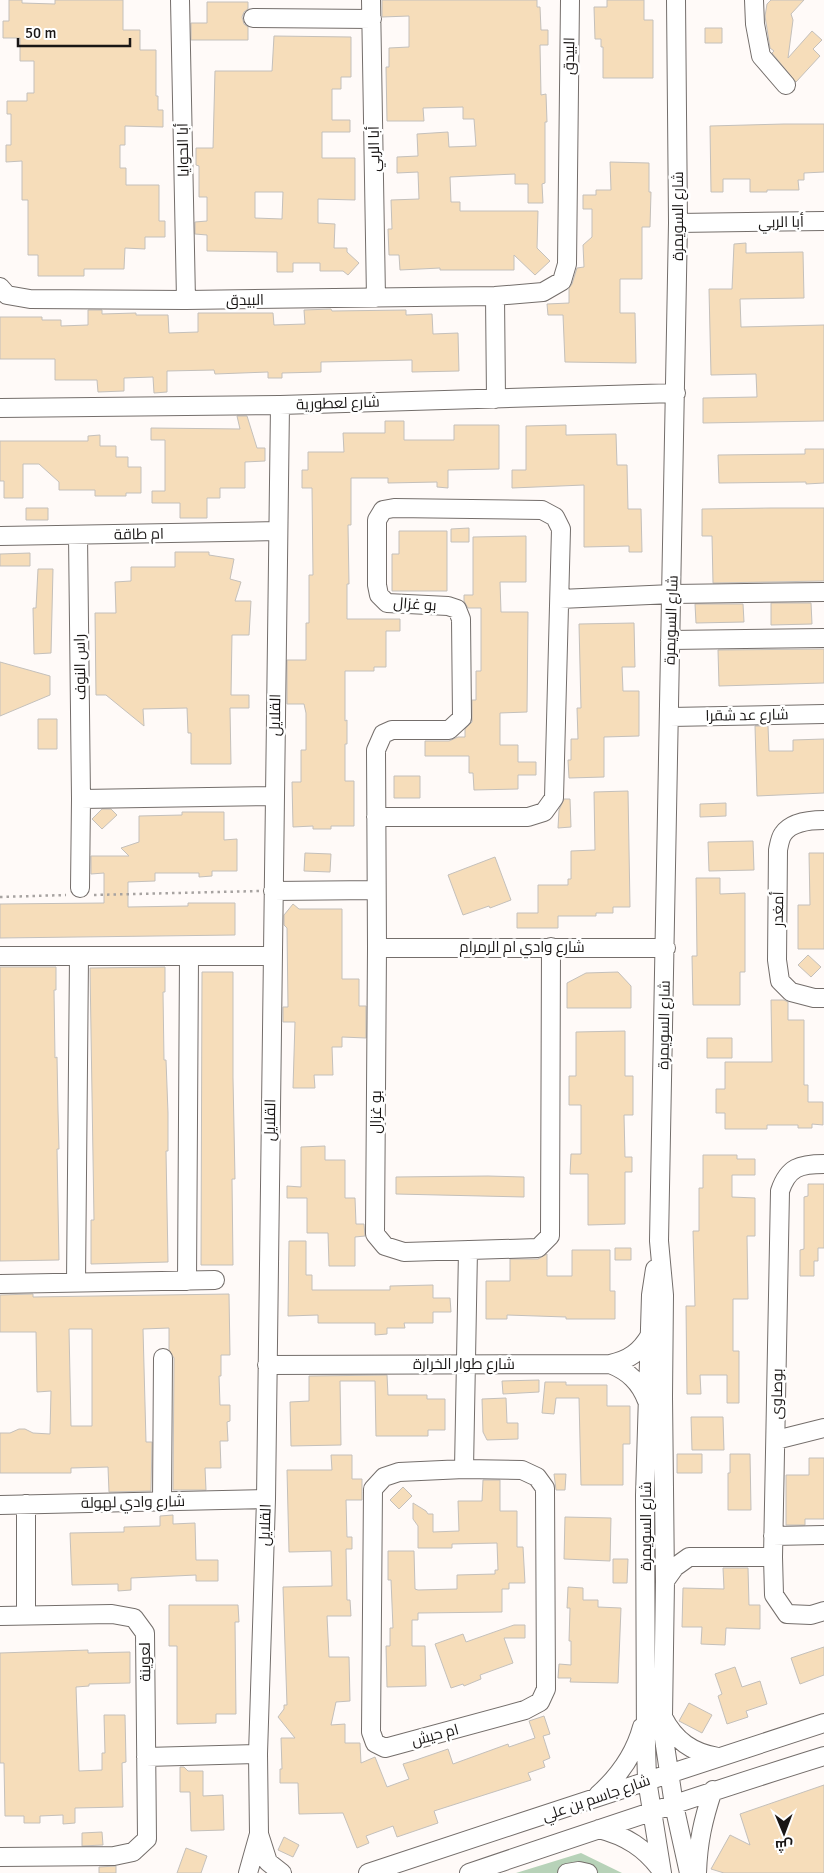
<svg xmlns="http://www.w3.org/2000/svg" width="824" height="1873" font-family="Signika,Cairo,sans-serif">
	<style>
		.green { fill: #b7d2b8 }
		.building { fill: #f6ddba; stroke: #c4c0bb; fill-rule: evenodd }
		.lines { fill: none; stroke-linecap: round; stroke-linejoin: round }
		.minor-casing { stroke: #746e6b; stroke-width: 20 }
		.path { stroke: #a7a3a1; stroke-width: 2.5; stroke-dasharray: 2.5 4; stroke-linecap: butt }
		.minor { stroke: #fff; stroke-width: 18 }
		.labels { text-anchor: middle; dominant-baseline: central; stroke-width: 5; stroke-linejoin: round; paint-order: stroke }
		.street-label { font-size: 15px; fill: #191615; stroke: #fff }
	</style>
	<rect width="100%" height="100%" fill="#fffaf8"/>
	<path class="green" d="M581,1853l41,20h-106z"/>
	<path class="building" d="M9,0h13v3l33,1v-4h68v30h17v20h16v46h2v14h5v17l-38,-1v19h-5v23h6v17h33v36h6v16h-20v12l-20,-1 -1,21h-40v7h-46v-21h-10v-55h-6v-39l-16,1v-17h5v-31h-4v-13h20v-8h7v-32h-14v-23h-17v-17h6z
		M382,0h155v7h3l1,23h7v15h-8l1,50 5,-1 1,28h-2v61l-3,1 1,19h-15v-19h-13v-10l-65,3 1,25h9v9h78l-1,37 13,13 -15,14 -21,-20v15h-74v-2l-40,2 -1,-15h-10l-1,-26h4l-1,-29 28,-1 -1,-27 -21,1v-16l21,-1 -1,-22 31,-2 1,15 27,-1 -2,-27h-11v-12l-40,1 1,13h-37l-1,-54h3v-19l20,-1v-31l-27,1z
		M607,0h37v20h9v58h-50v-31h-2v-8h-6l-1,-32h13z
		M771,0h33l-13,14 2,6 -5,38 24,-27 10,9 -9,9 7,7 -24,26 -24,-29 2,-2 -4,-3 -5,-32 2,-12z
		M207,2h41v7l-4,3 -2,5 2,7 4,3v13h-57v-17h16z
		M705,28h17v15h-17z
		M274,36l77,1v40h-10v12h-9v31h18v12h-28v26h33v42l-37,-1v24l17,1 -1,24h13v4l12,11 -11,12 -5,-4h-23v-8h-27v9h-16v-20l-70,-1v-16l-12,-1v-12l12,-1v-24h-8v-31l-3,-1v-17h17l2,-77h57zM255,192h28l-1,27 -27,-1z
		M784,124h40v48l-20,1v7h-6l1,10h-32v2h-17v-13h-27v13h-12l-1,-66z
		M610,162l39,1v29h2l-1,35h-8v52h-22v34h15l1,50 -71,-1 -2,-47h-15l-1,-11 22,-1v-15l3,-4 5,-16 7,-1 -1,-22 9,-8v-28h-9v-14h13v-5h15z
		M746,243v10l57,-1 1,46 -64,1 1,28 83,-2v96l-121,2v-25l54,-1 -1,-23 -45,1 -2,-86h23l2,-45z
		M331,309l1,2 74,-1v5l26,-1 1,20 25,-1 1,38 -47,1v-12l-91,2v10l-39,1v5h-14v-6l-53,2 -1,-4 -47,1v21l-13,1 -1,-16 -29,1v13l-26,1 -1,-12h-42v-21h-55v-42h42v3h19v6l27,-1v-15h14v4l34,-1v2h32l1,18 29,-1v-19h75l1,12 31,-1 -1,-14z
		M237,416h10l10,32h8v13l-20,1v26h-25v10h-13v20h-27v-15h-28v-12h13v-51h-14v-12l89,1z
		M385,421h19v19h50v-15h45v44l-51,1v18l-11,-1v-5l-49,1v-5h-37v47h-3l1,59h-2v35h53v12h-14v36h-12v4h-29v50l2,-1v24h-2v37h9v45h-23v3h-18v-3l-20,1 -1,-45h9v-32h5v-37l-2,-9h-17v-44h19v-37h3v-48h4l-1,-87h-10v-18h6v-18h36l-1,-19h42z
		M566,425v10l50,-1 1,31h10l1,44h13l1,43h-13v-6l-45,1v-62l-72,3v-18h14v-44z
		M100,435v11h16v11h12v10h13v26h-15v3h-31v-6h-36v-8l-20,-18h-16v34h-19v-17h-4v-40h88v-5z
		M805,449h19v34l-18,1v-2l-87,1 -1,-28 87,-1z
		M26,508h22v12h-22z
		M771,508h53v73l-111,2 -1,-47h-10v-27z
		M469,528v14h-18v-13z
		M399,531h48v60h-55v-37h7z
		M526,536v46h-26l1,30h27l-1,100 -27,1v32h18v17h18v13h-18v14l-44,1 -1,-17h-4v-17h-44v-15h24l9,-4h7v-8l7,-7v-22h4v-29h5v-63h-13l-4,-7v-6h9v-58z
		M175,552h34v3l25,4 -4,20 11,3 -6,19h16l-2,34h-17l-1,60h18v13h-19l1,56h-40v-31h-3l-1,-25 -44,1 1,17 -38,-31h-10l-1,-82h21l-1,-31 16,-1v-14h44z
		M30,553v13h-30v-12z
		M38,569h15l-2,84 -17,1 -1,-46h3z
		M771,603h40l1,21 -41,1z
		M695,604h48l1,18 -48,1z
		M634,623l1,44h-13l1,24h16v45l-35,1v40l-35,1 -1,-18h3v-21h7l-1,-31h4l-2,-84z
		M824,649v34l-105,3 -1,-36z
		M0,662l50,14v19l-50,21z
		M38,719h19v30h-19z
		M755,726h13l1,25h24v-11l31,-1v54l-67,3z
		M394,776h26v22h-26z
		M628,791l2,116h-17v6h-17v3h-38v12h-41v-15h21v-28h30v-6h3v-28l24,-1 -1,-58z
		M564,799h6l1,28 -13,1 1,-18z
		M726,803v13l-26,1v-13z
		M102,809h9l6,6 -15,14 -10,-10z
		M182,812h42v28l13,-1v32h-25v5l-13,1v-4h-44v8l-27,1v25l60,-1v-3h47v32l-235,3v-34l104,-1v-30l-13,1v-18h38l-8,-8 18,-6v-26l43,-1z
		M753,841l1,29 -45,1 -1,-29z
		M305,853l26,1 -1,18 -26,-1z
		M809,853h15v96h-26v-44h12z
		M495,857l16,43 -21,8 -1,-2 -26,9 -15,-40z
		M696,878h24v16l25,-1v79h-5v33h-47l-1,-49h5z
		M293,904l6,5h43v70h17v27h7v32l-24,-1v10h-10l1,28h-19l1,13h-22l2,-66h-12v-15h5l-1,-79 -3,-3v-10z
		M808,955l13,12 -10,10 -13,-12z
		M0,967h56v23h-2l1,68 2,-1 1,54 1,38h-2l2,111 -59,1z
		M165,967v25h-2l1,68h2l2,53v38h-2l2,111 -77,2v-44h3l-4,-252z
		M202,972h31v106l2,101h-3l1,86h-32z
		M618,972l13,14v22h-64v-25l19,-10z
		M771,1000h13l4,2v18h16v65h4v17h15v23l-11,-1v4h-14v-3h-31v4h-42v-16h-9v-24h9v-27h47z
		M625,1031v45h8v39h-9l1,42h7v15h-7v52l-37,1v-51h-18l1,-20h10v-49h-12v-29h7v-44z
		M707,1038h25v20h-25z
		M325,1146v14h20v38h10l1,26h8l1,12 -10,1v29h-26l-1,-33h-21v-35h-20v-12l14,1v-40z
		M703,1155h34v4h18v16h-23v22l23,1v38h-8l1,63h-15v52h6v52h-12v-28h-27l1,19h-14l-1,-88h9l-2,-75h6v-43h4z
		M488,1176l36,1v20l-128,-3v-17z
		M808,1184h16v64h-6v13h-4v15h-14v-26l4,-1v-52l4,-1z
		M289,1241h17v34h6v15h78v-4l43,-1v13h17l1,14h-18v11h-29l1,5h-18v6l-12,1v-12h-57v-8l-30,1z
		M615,1248h16v12h-16z
		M572,1250h38v41h5v28h-49v-2l-59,-2v4h-21v-38h24v-22h28l9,-5v22h25z
		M33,1294v3l196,-3 1,61h-9v21h-2l1,29h10v16l-3,1 1,19h-8l1,27h-16l1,22h-33l1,-132 -5,-8v-22l-26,1 3,113h6l-1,49 -42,1 -1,-25 -37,1v5h-71v-40h10l9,-4h6l8,4 17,1 1,-43 -14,1 -1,-60h-36v-37zM69,1329h23v97h-21z
		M387,1375l1,20h39v4h18v31h-17v6h-52l-1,-55h-35l1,64 -50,1 -1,-44 19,-1v-25z
		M539,1380v12l-36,2 -1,-13z
		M545,1382h21v3h41v21h23v38h-7v41h-42l-2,-87h-23l-2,16 -12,-1z
		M506,1398l1,25h11v16l-31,1 -4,-8 -1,-33z
		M691,1417h32l1,33h-32z
		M677,1454h25v19h-25z
		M730,1454h20l1,56h-23v-37h2z
		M331,1455h21v24h10v21h-16l1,37h5v12h-6l1,51h3l1,16h-24l2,41h20l1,44 -14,1 -5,23 14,-1v19h15l1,20 14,-6 12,30 22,-8 -6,-15 13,-4 32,-11 5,15 55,-20 1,3 26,-9 -6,-17 15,-5 6,18 -7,2 7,22 -7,3 2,6 -17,6 3,7 -97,31 4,12 -41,14 -4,-11 -27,10 3,7 -12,5 -14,-35 -44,1 -1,-31h-18v-14h2l-1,-31h14l-17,-21 6,-8v-4h3l-4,-118 49,-1 -1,-35 -42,1 -2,-82h45z
		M809,1458h15v61h-19v6h-19v-50h23z
		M554,1474h12l-1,16h-9z
		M483,1480h17v31h17v36h6l2,36h-16v6h-7v23l-84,1v7h-6v26h13l1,40 -39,1 -1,-41h4v-18h3l-2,-48h-3v-29h26l1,38 3,1 39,-1v-14l38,-1v-4h3l-1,-27 -45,1v4h-34v-22l-5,-7v-16l13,8 2,3h5v18l26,-1 -1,-30h24z
		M403,1487l9,9 -13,13 -9,-9z
		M173,1515v9l22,-1 1,37h22v21h-22v-6l-65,3v12l-13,1v-7l-46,1 -2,-52 54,-1v-5l36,-1v-10z
		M565,1517l46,1 -1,43 -46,-2z
		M613,1559h15l-1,24h-14z
		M723,1568h25l1,37h11v24l-34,-1 -1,17 -24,-1 1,-17h-20l1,-39 41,1z
		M568,1587l15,1v12h15v7l23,1 -3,75 -48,-1 1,-4h-13l1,-14 12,1v-24h-2l1,-33h-3z
		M169,1605h69l1,17h-4l1,92h-20v9l-39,1v-78h-8z
		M514,1625h11v13h-21l9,25 -33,12 1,4 -17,7 -1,-2 -12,4 -16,-44 28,-10 3,8z
		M824,1647v28l-24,9 -9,-26z
		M88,1650v3l42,-1v31l-41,1v2l-13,1 3,84 23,-1v-17h3l-1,-38h21l1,47 -4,1 1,44 -48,1v15l-12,1v-9l-23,1v7h-16v-7h-19l-1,-53h-4v-110z
		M735,1667l7,20 18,-6 7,23 -21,7 2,6 -21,7 -9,-28 4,-2 -7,-20z
		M689,1703l23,12 -10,18 -23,-12z
		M180,1767h4l4,4h15v25l20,-1 1,35 -33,1 -1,-39h-10z
		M824,1785v88h-100l-13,-4 19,-34 20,10 -10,-31z
		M102,1832l1,13 -21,1v-13z
		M284,1837l15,8 -6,12 -15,-7z
		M186,1848l21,8 -6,17h-24z
		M116,1866v7h-17v-6z"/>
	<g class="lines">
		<defs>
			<path id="minor" d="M180,0l6,300
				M371,0l5,298
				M676,0l2,223 -19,1018 5,54 -1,101 2,185 -2,135 1,23 10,66 15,68
				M754,0l1,24 6,32 25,29
				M253,18l119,1
				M678,223l146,-2
				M0,287l7,8 23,4 156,1 309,-4 48,-4 19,-11 5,-17 3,-264
				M495,296l1,103
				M0,408l280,-3 396,-12
				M78,535l3,264 -1,89
				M0,536l278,-5
				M560,599l112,-5 152,-2
				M670,640l154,-2
				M670,717l154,-3
				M81,799l193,-3
				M376,817h152l16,-5 10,-14 7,-269 -6,-12 -13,-7 -148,-2 -11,2 -6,10v65l2,10 8,8 61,3 9,3 4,10 1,99 -13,12h-57l-9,4 -7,16 1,198 -2,286 10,12 19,6 134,-4 12,-12 1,-289
				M824,820c-14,0 -33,2 -41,14 -3,4 -4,11 -5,16l-1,110 3,21 11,11 23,6h10
				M273,891l103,-1
				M377,948h289
				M0,956h272
				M824,1164c-24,0 -36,3 -44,27l-7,366 1,38 13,19 24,1 13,-4
				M655,1269l-4,26 -6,200 1,250 1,35 15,93
				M187,1281l2,-324
				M76,1283l3,-327
				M0,1284l215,-4
				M610,1364c18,7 30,18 37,37
				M267,1365l343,-1c19,-4 30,-12 40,-29
				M776,1440l48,-12
				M464,1469l58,1 15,7 8,11 1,201 -6,13 -15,8 -140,38 -10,-5 -4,-11 2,-243 11,-12 15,-5z
				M464,1469l4,-219
				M162,1502l1,-144
				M0,1505l266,-6
				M773,1536l51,-1
				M665,1581l10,-14 14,-10h84
				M26,1615v-111
				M0,1616l112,-2 22,4 11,15 2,206 -14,13 -19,4 -114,1
				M663,1717c12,24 30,36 55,40
				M146,1757l112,-3
				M598,1795c20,-18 37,-42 44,-68
				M599,1829c27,7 46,19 62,41
				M259,1834l9,28 14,11
				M248,1873l11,-39 -1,-80 8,-255 14,-1094
				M368,1873c152,-50 304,-101 456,-150
				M469,1873c118,-40 236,-80 355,-117
				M567,1873l12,-2 9,2
				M697,1873c1,-31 6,-53 16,-83"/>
		</defs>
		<use href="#minor" class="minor-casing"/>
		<path class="path" d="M94,895l165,-4
			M0,897l66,-2"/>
		<use href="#minor" class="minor"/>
	</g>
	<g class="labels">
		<g class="street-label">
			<text transform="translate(569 56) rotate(-89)">البيدق</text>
			<text transform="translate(374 149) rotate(-91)">أبا الربي</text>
			<text transform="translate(183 150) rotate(-91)">أبا الحوايا</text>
			<text transform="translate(678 216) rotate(-90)">شارع السويمرة</text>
			<text transform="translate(781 222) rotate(-1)">أبا الربي</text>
			<text transform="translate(245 300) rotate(-1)">البيدق</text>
			<text transform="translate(338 403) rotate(-2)">شارع لعطورية</text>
			<text transform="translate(139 534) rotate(-1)">ام طاقة</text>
			<text transform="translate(415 604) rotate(4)">بو غزال</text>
			<text transform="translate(671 620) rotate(-88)">شارع السويمرة</text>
			<text transform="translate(80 667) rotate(-91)">راس النوف</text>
			<text transform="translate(275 715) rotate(-89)">القلايل</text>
			<text transform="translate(747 715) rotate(-1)">شارع عد شقرا</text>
			<text transform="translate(778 909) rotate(-89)">أمغدر</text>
			<text x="522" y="947">شارع وادي ام الرمرام</text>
			<text transform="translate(664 1025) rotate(-89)">شارع السويمرة</text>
			<text transform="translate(376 1112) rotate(-90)">بو غزال</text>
			<text transform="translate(270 1120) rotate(-89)">القلايل</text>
			<text x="464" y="1364">شارع طوار الخرارة</text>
			<text transform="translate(777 1394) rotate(-89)">بوصاوى</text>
			<text transform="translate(133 1502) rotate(-1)">شارع وادي لهولة</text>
			<text transform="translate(265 1525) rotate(-88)">القلايل</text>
			<text transform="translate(646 1526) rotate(-90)">شارع السويمرة</text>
			<text transform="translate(145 1662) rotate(-91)">لعوينة</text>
			<text transform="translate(435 1735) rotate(-15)">ام حيش</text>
			<text transform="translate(596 1798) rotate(-19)">شارع جاسم بن علي</text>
		</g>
	</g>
	<g transform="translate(784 1833) rotate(179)" stroke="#ffffff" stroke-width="4" paint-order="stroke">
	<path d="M0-4L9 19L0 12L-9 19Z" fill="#191615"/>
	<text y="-8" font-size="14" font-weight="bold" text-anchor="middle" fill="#191615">ش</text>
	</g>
	<path d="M18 38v8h112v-8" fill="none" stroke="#191615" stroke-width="2.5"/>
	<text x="25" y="38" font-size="15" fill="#191615" stroke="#ffffff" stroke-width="4" paint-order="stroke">50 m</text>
</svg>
